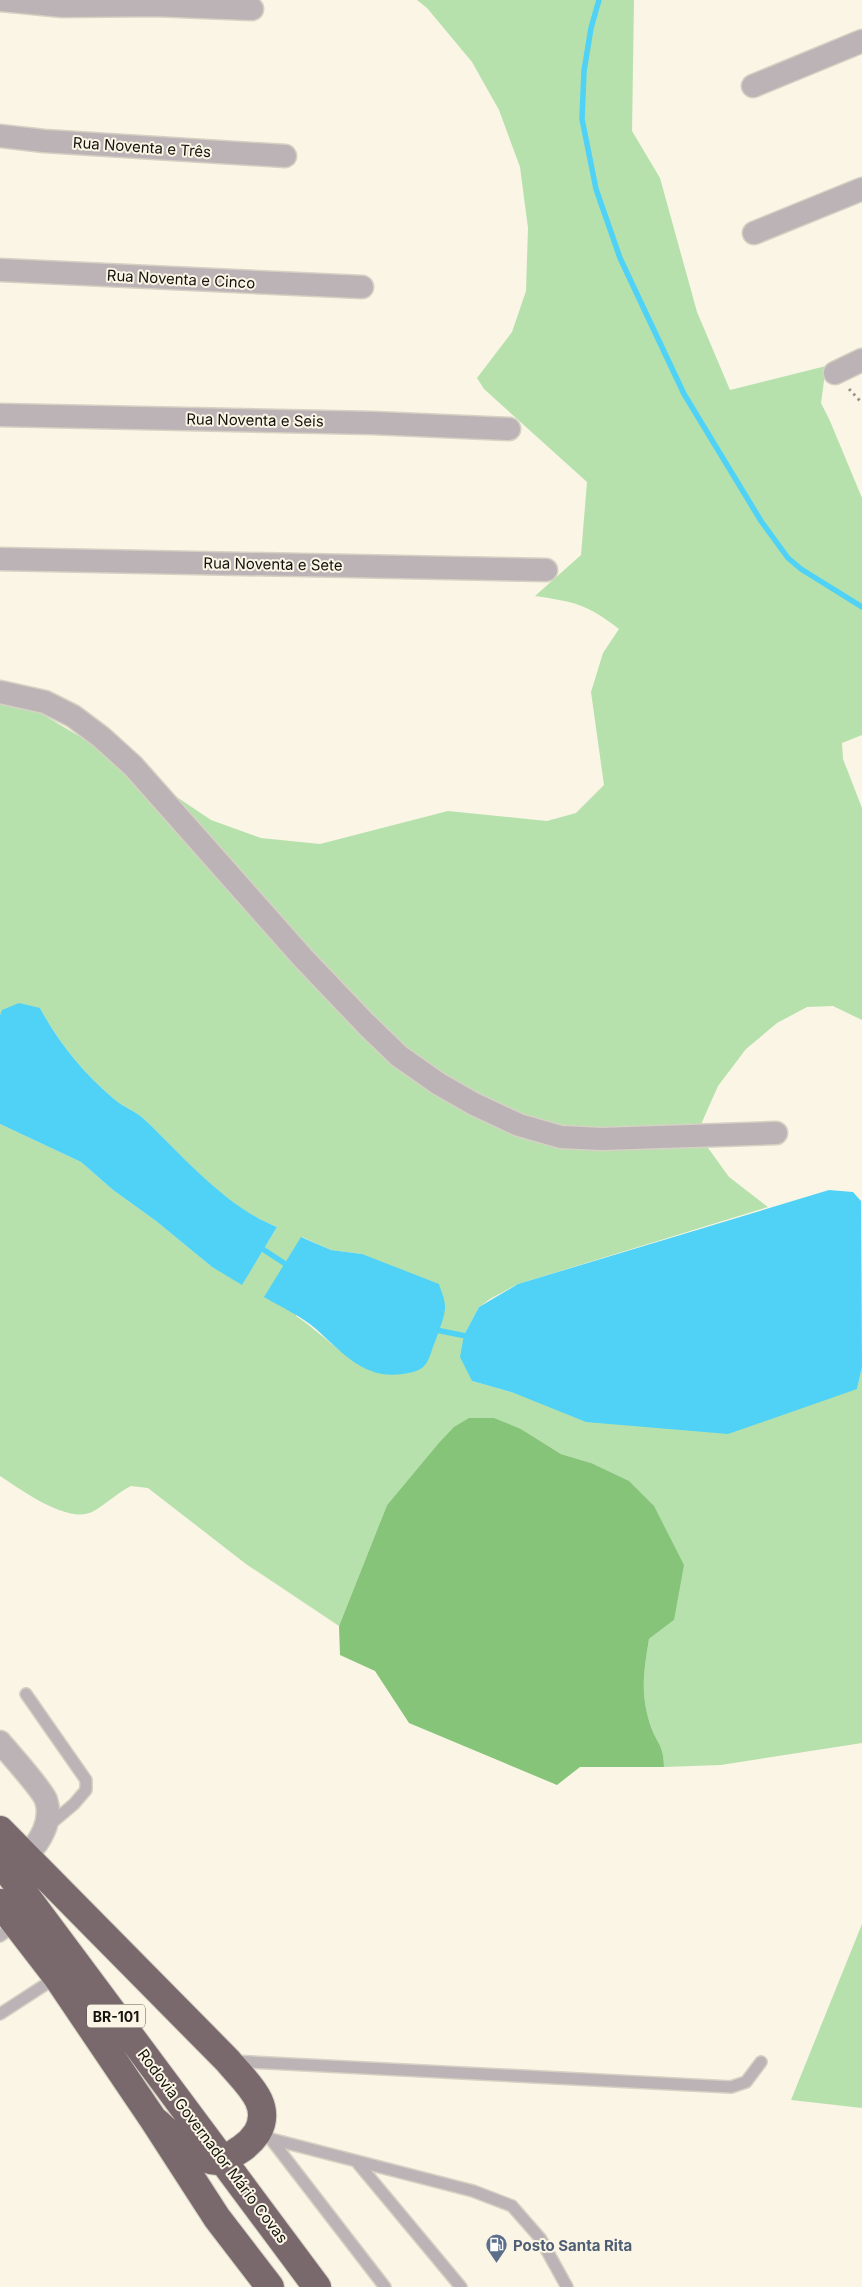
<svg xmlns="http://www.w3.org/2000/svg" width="862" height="2287" font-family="Inter,sans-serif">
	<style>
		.green { fill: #b6e1ad; fill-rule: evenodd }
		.forest { fill: #86c579 }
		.water { fill: #4fd2f6 }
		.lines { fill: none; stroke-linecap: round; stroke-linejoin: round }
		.stream { stroke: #4fd2f6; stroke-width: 5.5 }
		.service-casing { stroke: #d5d1c3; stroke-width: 14 }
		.minor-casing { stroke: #d5d1c3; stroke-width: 25 }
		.motorway-casing { stroke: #d5d1c3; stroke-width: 30 }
		.path { stroke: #989489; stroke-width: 3; stroke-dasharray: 2.5 4; stroke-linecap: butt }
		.service { stroke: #bbb3b5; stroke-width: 11 }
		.minor { stroke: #bbb3b5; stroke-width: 22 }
		.motorway { stroke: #79696d; stroke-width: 28 }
		.labels { text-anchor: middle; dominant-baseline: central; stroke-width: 4; stroke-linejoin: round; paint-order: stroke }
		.shield { fill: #faf5e5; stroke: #5a574e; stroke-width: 1 }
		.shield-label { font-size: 14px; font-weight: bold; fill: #15130e }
		.street-label { font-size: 15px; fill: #15130e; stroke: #faf5e5 }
		.service-label { font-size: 15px; font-weight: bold; fill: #4e5e75; stroke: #faf5e5; text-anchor: start }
	</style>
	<rect width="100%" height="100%" fill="#faf5e5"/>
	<path class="green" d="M417,0h217l-2,131 28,47 37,134 33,78 96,-24 -5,37 9,18 32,77v237l-20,8 1,16 19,49v212l-29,-14 -26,1 -30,16 -31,26 -28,37 -16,36 1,19 26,36 39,30 -250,77 -28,15 -11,8 -15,28 8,46 42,12 343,-4 5,-22v376l-141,22 -57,2c0,-23 -8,-24 -14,-43 -10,-33 -6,-52 -1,-85l25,-19 -83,-157 -30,-9 -40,-25 -84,16 -50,60 -48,121 -93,-62 -98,-76 -17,-2c-14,7 -26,19 -39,26 -25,12 -72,-23 -92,-36v-352l81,38 32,28 43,31 56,46 30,17 35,-57c-52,-20 -92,-69 -132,-107 -9,-9 -22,-13 -31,-21 -31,-26 -55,-56 -74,-91l-37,2 -3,5v-314l42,13 102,61 67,45 50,18 59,6 128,-33 99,10 29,-8 28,-28 -13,-93 12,-39 16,-24c-32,-25 -44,-27 -84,-33l46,-41 6,-73 -103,-93 -7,-11 35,-46 14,-41 2,-63 -8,-61 -21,-57 -27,-48 -45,-54zM302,1237l29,13 31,4 -17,100c-17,-12 -31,-26 -49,-38z
		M862,1924v184l-71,-8z"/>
	<path class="forest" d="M469,1418h25l27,11 40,25 30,9 38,18 25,25 30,59 -10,55 -25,19c-5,33 -9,52 1,85 6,19 14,20 14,43h-84l-23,18 -148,-62 -34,-52 -35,-16 -1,-29 48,-121 50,-60 17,-18z"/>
	<path class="water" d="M19,1003l21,5c19,35 43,65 74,91 9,8 22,12 31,21 39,37 81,87 132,107l-35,58 -30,-18 -56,-46 -43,-31 -32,-28 -81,-38v-109l2,-5z
		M829,1190l24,2 8,9 1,166 -5,22 -129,45 -142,-12 -72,-29 -42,-12 -12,-24 4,-22 15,-28 39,-23z
		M301,1237l30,13 31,4 77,30c2,7 6,15 6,22 1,9 -9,33 -13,44 -6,18 -10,21 -29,24 -39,6 -61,-22 -87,-45 -15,-13 -35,-22 -52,-32z"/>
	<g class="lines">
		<path class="stream" d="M599,0l-8,28 -7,43 -2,48 14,70 24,69 64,136 77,127 27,37 13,11 61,38
			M258,1246l32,21
			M431,1329l40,8"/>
		<defs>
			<path id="service" d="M26,1694l60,86v10l-12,14 -26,22
				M0,1936l16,-11
				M0,2014l57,-37
				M232,2061l499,26 15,-5 15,-20
				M270,2138l115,149
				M271,2139l202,52 39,15 28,32 27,49
				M356,2161l105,126"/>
			<path id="minor" d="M0,0l63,6 92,-1 97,4
				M753,86l109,-45
				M0,136l44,5 241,15
				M754,233l108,-44
				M0,270l362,17
				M835,373l27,-13
				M0,415l373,8 136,6
				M0,559l546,11
				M0,692l45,10 28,14 28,21 32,29 170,192 63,66 33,32 40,28 35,20 45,21 42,12 41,2 174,-6
				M0,1742c9,11 42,47 46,58 7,21 -6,42 -20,56"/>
			<path id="motorway" d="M0,1830l228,231c17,21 46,43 29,72 -4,6 -10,12 -16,16 -7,4 -16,12 -24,12 -24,-1 -47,-28 -64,-42
				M0,1861l317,426
				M0,1903l57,74 96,142 64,99 53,69"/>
		</defs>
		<use href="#service" class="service-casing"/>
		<use href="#minor" class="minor-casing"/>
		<use href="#motorway" class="motorway-casing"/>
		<path class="path" d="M849,389l13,14"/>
		<use href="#service" class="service"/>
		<use href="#minor" class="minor"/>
		<use href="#motorway" class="motorway"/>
	</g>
	<defs>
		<symbol id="fuel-pin" viewBox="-11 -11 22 30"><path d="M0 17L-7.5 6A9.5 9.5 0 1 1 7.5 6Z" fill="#5c6f8a" stroke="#faf5e5"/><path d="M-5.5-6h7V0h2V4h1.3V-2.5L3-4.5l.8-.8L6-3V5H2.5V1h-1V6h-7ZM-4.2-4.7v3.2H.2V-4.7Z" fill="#fff"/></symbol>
	</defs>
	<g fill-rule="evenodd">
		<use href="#fuel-pin" x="484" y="2232" width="25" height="34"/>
	</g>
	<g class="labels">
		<rect class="shield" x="87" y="2004.5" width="58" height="23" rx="4"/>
		<g class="shield-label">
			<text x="116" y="2016">BR-101</text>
		</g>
		<g class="street-label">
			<text transform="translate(142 147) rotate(4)">Rua Noventa e Três</text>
			<text transform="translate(181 279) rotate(3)">Rua Noventa e Cinco</text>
			<text transform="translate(255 420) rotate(1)">Rua Noventa e Seis</text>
			<text transform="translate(273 564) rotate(1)">Rua Noventa e Sete</text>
			<text transform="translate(213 2146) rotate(53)">Rodovia Governador Mário Covas</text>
		</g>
		<g class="service-label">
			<text x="513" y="2245">Posto Santa Rita</text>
		</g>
	</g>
</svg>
